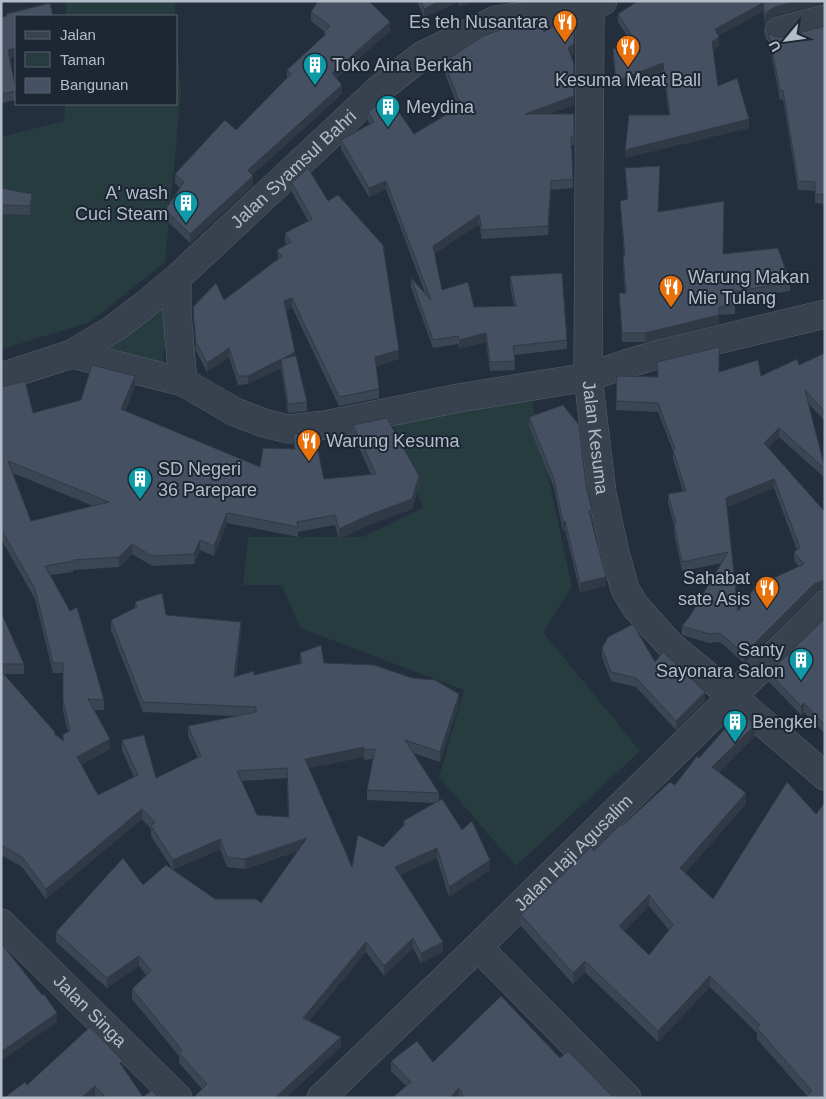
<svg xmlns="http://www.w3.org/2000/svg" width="826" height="1099" font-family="Helvetica,sans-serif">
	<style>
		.green { fill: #263c3f }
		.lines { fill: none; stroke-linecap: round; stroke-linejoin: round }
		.minor-casing { stroke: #565f6c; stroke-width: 29 }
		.tertiary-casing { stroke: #565f6c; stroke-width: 29 }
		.minor { stroke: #38414e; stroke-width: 28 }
		.tertiary { stroke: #38414e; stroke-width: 28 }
		.wall { fill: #3b4654; fill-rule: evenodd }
		.shaded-wall { fill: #303945 }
		.building { fill: #455162; stroke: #303945; fill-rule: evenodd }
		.labels { text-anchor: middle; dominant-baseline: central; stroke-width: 4; stroke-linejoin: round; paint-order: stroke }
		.poi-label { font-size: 18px; fill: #b4bcc9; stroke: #1d2633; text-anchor: start }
		.street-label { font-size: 18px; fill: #b4bcc9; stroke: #1d2633 }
	</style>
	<rect width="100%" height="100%" fill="#242f3e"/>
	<path class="green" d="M66,1h108l1,15h-109z
		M176,30l5,63 -16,169 -75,60 -87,27 -2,-23v-189l63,-16 1,-17h111z
		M168,294l-5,72 -71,-16z
		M531,397l41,190 -29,45 97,119 -124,115 -77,-89 25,-87 -164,-62 -18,-43h-39l5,-48h115l60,-29 -31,-88z"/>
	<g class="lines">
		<defs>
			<g id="minor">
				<path id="s1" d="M590,8l-2,369 14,116 13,60 10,36 10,17 36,40 61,50 93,80"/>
				<path d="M779,31l46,-12"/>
				<path d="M177,278v36l6,68"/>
				<path d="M72,354l111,28 52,30 29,11 24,6 37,-4 134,-27 129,-21 41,-14 34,-10 162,-39"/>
				<path id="s2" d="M1,377l71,-23 44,-27 30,-23 31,-26 200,-187 46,-36 73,-35 94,-12 13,-7"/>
				<path id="s3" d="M1,923l177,175"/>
				<path d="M478,947l149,151"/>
			</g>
			<g id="tertiary">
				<path id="s4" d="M321,1098l157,-151 347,-342"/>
			</g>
		</defs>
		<use href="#minor" class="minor-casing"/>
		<use href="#tertiary" class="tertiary-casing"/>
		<use href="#minor" class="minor"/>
		<use href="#tertiary" class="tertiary"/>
	</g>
	<path class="wall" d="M417,1h58l-15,6 -2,-5 -34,15z
		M638,1h183v3l-46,12 -7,4 -3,5 -2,-14 -45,25 1,10 -6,4 5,36 31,42 -124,30 44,-43 -6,-43 -47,17 -3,-32v-8l19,-6 -14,-21v-8z
		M311,12l79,19 -54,47 6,16 -90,81 1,10 -63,58 -25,-24v-9l15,-22 -5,-5v-9l61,-44 51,-52v-8l37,-34v-5l-13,-10z
		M6,14l3,44 7,33v9l-15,3v-86l5,-1z
		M825,26v187l-1,-9 -9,-1v-12l-17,-1 -15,-91 -3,1 -11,-58v-9l6,4h8z
		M574,31v22l-3,2 3,9v41l-25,9 25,1v30h-2l1,43 -22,2 -3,45 -66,4 -3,-15 -45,30 8,36 32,17 40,-1 -4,-21v-9l57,64v9l-53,6 1,15 -25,1 -4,-29 -27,7 -1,-5 -25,4 -22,-61v-9l14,15 -39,-104 -17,8 -28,-48v-9l29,-16 -2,-3v-9l46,22 44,-27 -14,-36v-9l100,-30z
		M625,168l34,44 64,42 67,28v9l-55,9v14l-16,1v8l-74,19h-23l-3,-49h6l-2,-28v-9h1l-4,-55 7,-1z
		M292,183l107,176 -23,7 3,23v9l-40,8 -47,-99 -6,3 9,46 12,46v9l-19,2 -7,-45 -33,16 -10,1 -9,-28 -22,15 -11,-21 -3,-35v-9l31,-7 54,-40 -1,-10 10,-5 -2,-3v-9l23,-12 -16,-29z
		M1,188l31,15 -2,12 -29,-1z
		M825,353v68l-17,-18 17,65v10l-46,-41 -11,11 57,64v78h-3l-8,4 -70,69 -24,-21 -11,1 -27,-8v-9l8,-10 32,-53 -40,8 -8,-38v-8l-6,-22v-9l15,-3 -10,-32v-8l-15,-39 -42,-2 1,-34 40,1v-15l62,10 42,4 38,-11zM774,488l23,62 -3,2v9l5,5 -61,45 -11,-104z
		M135,386l-10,25 135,56 34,-18 -1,-15 31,45 47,-5 -18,-39v-10l66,61 -7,23 -43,16 -30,14 -4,-14 -37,7v5l-71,-14 -13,33 -14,-6 -6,14 -42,2 -20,-12 -13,13 -46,3v2l-23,3 54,125v10h-10l16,39 -29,16 17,30 36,-18 -12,-27v-10l34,38 42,-20 -10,-22v-10l47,-10 -92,-4 -32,-82v-10l24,-12v-6l31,13 75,17 -5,45 18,-2 46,-11v-11l24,10 135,41 -19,58 -27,-9 26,40v8l23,29 28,40 -41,27 -12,-39 -37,17 43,77 -22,11 -8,-15 -29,28 -18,-24 -57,69 32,26 -139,42 -23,-26v-7l-47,-57v-10l14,-14 -7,-9 -32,22 -51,-46v-10l117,-62 -22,-34v-7l-9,-10 -96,80 -24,-32 -21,-12v-243l23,52v10h-20l52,62 7,5 5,-9 -5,-21v-38h-10l-18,-74 -34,-60v-152l32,26zM13,473l80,33 -62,15zM364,757v3l9,-1 -6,31v10l69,3 -33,18v6l-20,20 -31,20 -43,-99zM287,778l1,39 -31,-2 -16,-34zM220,849l7,18 18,2 53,-18 -37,52 -46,-4 -42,-29z
		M529,417l57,69 6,33 14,67 -26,6 -15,-62 -2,1 -9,-43 -25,-62z
		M825,618v116l-21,-22 -3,3 -32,-33v-9z
		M602,648l53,14 50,39 -29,29 -40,-43 -25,-6 -9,-24z
		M755,736l-36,36 27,32 -61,69 140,225 -18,-2 -50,-57v-6l-47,-46 -52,55 -73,-70 -12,12 -52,-58v-11l101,-89 53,-41 24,-27zM649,906l20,24 -20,25 -25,-24z
		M560,1058l54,40h-222l14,-12 -15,-15v-10l42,1z
		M123,1067l20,30 16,1h-62l-2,-2 -3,2h-88l23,-13z"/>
	<path class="shaded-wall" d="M440,1h18v1l-34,15v-8z
		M460,1h15l-15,6z
		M798,1h23v3l-46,12 -7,4 -3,5v-9l3,-5 7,-4z
		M763,3v8l-48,27v-9z
		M390,22v9l-58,51v-9z
		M719,37v9l-7,4v-8z
		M574,44v9l-6,3v-8z
		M16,48v9l-8,2v-9z
		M663,63v9l-47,17v-8z
		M342,85v9l-94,85v-9z
		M574,96v9l-49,18v-9z
		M749,119v9l-124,30v-8z
		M253,176v9l-63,58v-9z
		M386,181v8l-17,8v-9z
		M551,181v9l-3,45v-9z
		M32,194v9l-2,12v-9z
		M479,215v9l-46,31v-9z
		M292,298v9l-8,3v-9z
		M719,315v8l-74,19v-9z
		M486,333v9l-27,7v-9z
		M229,348v9l-22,15v-9z
		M399,350v9l-24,7v-9z
		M295,352v9l-13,-2z
		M281,359v9l-33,16v-8z
		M135,376v10l-14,33v-10z
		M779,428v9l-15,15v-9z
		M419,476v10l-7,23 -43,16 -30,14v-10z
		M774,479v9l-48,19v-9z
		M227,513v10l-13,33v-10z
		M565,521v9l-2,1v-9z
		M200,540v10l-6,14v-10z
		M132,544v10l-13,13v-10z
		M606,577v9l-26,6v-9z
		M822,581v9l-8,4 -70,69v-9l70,-70z
		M241,622v10l-7,55v-10z
		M705,692v9l-29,29v-9z
		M459,694v10l-19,58v-10z
		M804,703v9l-3,3v-9z
		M755,725v11l-43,42v-11z
		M110,739v10l-33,18v-10z
		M364,747v10l-59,12v-10z
		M746,793v11l-66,75v-11z
		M142,809v10l-96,80v-10z
		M307,838v10l-62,21v-10z
		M220,839v10l-47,21v-10z
		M437,848v10l-42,19v-10z
		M490,860v10l-41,27v-10z
		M649,895v11l-30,31v-11z
		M413,938v10l-29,28v-10z
		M366,942v10l-63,76v-10z
		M443,942v10l-22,11v-10z
		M139,956v10l-32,22v-10z
		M585,961v11l-12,12v-11z
		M710,976v11l-52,55v-11z
		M57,1013v9l-56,39v-9z
		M341,1037v10l-55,51h-11z
		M95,1086v10l-3,2h-11z
		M459,1088v10h-9z"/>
	<path class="building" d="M318,1h51l21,21 -58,51 10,12 -94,85 5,6 -63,58 -25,-24 19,-28 -9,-8 50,-54 11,10 55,-56 -4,-4 39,-36 -2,-2 6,-6 -19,-14z
		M421,1h19l-16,8z
		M638,1h160l-23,6 -7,4 -3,5 -2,-13 -48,26 4,8 -7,5 6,44 19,-8 12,41 -124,31 4,-35h41l-7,-52 -47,18 -3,-32 23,-7 -18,-28z
		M50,3l3,13h-37v32l-8,2 8,41 -15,3v-77l6,-1 -1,-2z
		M567,18l7,13v13l-6,4 6,16v32l-49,18h48l1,1v21h-3l2,43 -22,2 -3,45 -66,4 -3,-15 -46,31 9,44 26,-8 6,25 42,-1 -6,-30 52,-3 5,67 -54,6 2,15 -25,1 -4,-29 -27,7 -1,-4 -25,4 -22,-62 20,22 -45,-119 -17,7 -28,-48 33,-18 -6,-10 20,-16 26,38 47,-28 -17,-44 39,-26 34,-12 24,-3 3,11z
		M825,26v178l-1,-9 -9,-1v-12l-17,-1 -15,-91 -3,1 -11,-58 6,4h8z
		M660,166l-2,46 66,-11 -1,53 55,-6 12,34 -56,10 1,13 -16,2v8l-74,18h-23l-3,-40h7l-3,-37h2l-5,-55 8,-2 -3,-31z
		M308,168l20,33 10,-6 45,50 16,105 -24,7 4,32 -40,8 -47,-99 -8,3 11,51 -13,7 14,-3 11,46 -18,2h-1l-7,-45 -33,17h-10l-9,-28 -22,15 -11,-21 -3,-35 23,-24 8,17 58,-44 -5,-6 14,-8 -6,-9 27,-14 -20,-36z
		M1,188l31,6 -2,12 -29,-1z
		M719,347v25l39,-12 3,16 36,-17 2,6 26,-12v59l-20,-22 20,79 -46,-41 -15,15 61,69v69h-3l-8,3 -70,70 -24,-21 -11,1 -27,-8 8,-10 38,-64 -46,10 -8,-38h2l-8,-30 18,-3 -13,-41 2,-1 -17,-46 -42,-2 1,-25 41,1 -1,-15zM774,479l26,69 -6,4 10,12 -48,22 -18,25 -12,-113z
		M92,365l43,11 -14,33 139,58 3,-19 32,1 -2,-15 21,-2 10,47 52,-5 -23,-49 34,-7 32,58 -7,23 -43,16 -30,14 -4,-14 -38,7 1,5 -71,-14 -13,33 -14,-6 -6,14 -42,2 -20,-12 -13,13 -46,3v1l-28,5 25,45 7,-4 27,93 -16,-1 22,40 -33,18 21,38 40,-20 -16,-35 22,-5 12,43 45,-22 -13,-30 68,-14v-5l-113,-5 -32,-82 26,-13 -2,-5 27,-9 4,22 75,7 -7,55 20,-6v4l48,-12 -2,-10 21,-8 3,18 50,2 38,13 23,2 24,14 -19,58 -35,-12 34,53 -72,-3 8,-41 -11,1v-3l-59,12 47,108 6,-32 25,12 22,-23 -2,-3 39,-22 20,31 10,-9 18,39 -41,27 -12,-39 -42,19 48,75 -22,11 -8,-15 -29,28 -18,-24 -63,76 38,19 -66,61h-82l14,-14 -28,-31 3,-3 -50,-61 19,-18 -12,-15 -32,22 -51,-46 67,-74 20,27 23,-20 49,34h41l5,4 46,-65 -62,21 -18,-2 -7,-18 -47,21 -22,-34 4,-4 -13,-13 -96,80 -24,-32 -21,-12v-174l53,60 2,5h2l5,5v-7l7,-3 -7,-30v-38h-10l-18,-74 -34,-60v-142l24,-6 8,32 48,-13zM8,461l101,41 -78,19zM287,768l2,49 -32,-2 -20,-44z
		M563,405l16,20 7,61 6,24 -3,1 17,66 -26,6 -15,-62 -2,1 -9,-43 -25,-62z
		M1,612l23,52h-23z
		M825,618v107l-21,-22 -3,3 -32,-33z
		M633,624l22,38 8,-10 42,40 -29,29 -40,-43 -25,-6 -9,-24 6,-11z
		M740,712l15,13 -43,42 34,26 -66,75 33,31 74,-117 29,32 9,-12v296h-20l7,-7 -55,-63 3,-3 -50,-49 -52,55 -73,-70 -12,12 -52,-58 70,-68 3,4 27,-27 1,2 48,-44 5,3 22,-29 2,2zM649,895l24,30 -24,30 -30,-29z
		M1,943l41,52 2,-1 13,19 -56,39z
		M501,996l59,62 8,-7 46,47h-150l-5,-10 -9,10h-58l19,-16 -20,-21 26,-20 16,21z
		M90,1027l33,34 -3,2 23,34 9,-7 7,8h-53l-11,-12 -14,12h-77l21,-16 2,3z"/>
	<defs>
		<symbol id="restaurant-pin" viewBox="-11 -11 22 30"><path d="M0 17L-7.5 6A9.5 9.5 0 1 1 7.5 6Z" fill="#e8710a" stroke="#1d2633"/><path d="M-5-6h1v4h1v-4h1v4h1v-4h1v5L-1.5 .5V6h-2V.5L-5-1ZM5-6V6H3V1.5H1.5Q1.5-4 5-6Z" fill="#fff"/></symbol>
		<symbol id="building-pin" viewBox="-11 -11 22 30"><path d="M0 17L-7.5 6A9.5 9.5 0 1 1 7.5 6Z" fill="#0f9aa8" stroke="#1d2633"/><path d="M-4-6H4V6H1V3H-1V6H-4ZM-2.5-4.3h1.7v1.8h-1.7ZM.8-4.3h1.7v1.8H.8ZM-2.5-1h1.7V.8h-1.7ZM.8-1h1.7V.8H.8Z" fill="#fff"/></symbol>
	</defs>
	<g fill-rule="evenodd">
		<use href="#restaurant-pin" x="551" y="8" width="28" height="38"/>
		<use href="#restaurant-pin" x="614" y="33" width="28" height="38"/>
		<use href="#building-pin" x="301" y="51" width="28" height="38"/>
		<use href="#building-pin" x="374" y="93" width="28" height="38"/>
		<use href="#building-pin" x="172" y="189" width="28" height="38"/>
		<use href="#restaurant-pin" x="657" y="273" width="28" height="38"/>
		<use href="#restaurant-pin" x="295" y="427" width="28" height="38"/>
		<use href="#building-pin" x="126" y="465" width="28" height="38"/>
		<use href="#restaurant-pin" x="753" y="574" width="28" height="38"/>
		<use href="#building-pin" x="787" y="646" width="28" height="38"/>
		<use href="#building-pin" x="721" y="708" width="28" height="38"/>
	</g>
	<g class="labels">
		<g class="poi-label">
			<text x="548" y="22" text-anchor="end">Es teh Nusantara</text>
			<text x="332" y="65">Toko Aina Berkah</text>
			<text x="628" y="80" text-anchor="middle">Kesuma Meat Ball</text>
			<text x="406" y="107">Meydina</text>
			<text x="168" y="193" text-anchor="end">A' wash<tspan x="168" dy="21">Cuci Steam</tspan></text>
			<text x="688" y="277">Warung Makan<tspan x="688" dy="21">Mie Tulang</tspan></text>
			<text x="326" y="441">Warung Kesuma</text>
			<text x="158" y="469">SD Negeri<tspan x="158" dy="21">36 Parepare</tspan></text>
			<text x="750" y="578" text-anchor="end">Sahabat<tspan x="750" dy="21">sate Asis</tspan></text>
			<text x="784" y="650" text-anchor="end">Santy<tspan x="784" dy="21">Sayonara Salon</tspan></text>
			<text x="752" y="722">Bengkel</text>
		</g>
		<g class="street-label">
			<text stroke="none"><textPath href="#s2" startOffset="364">Jalan Syamsul Bahri</textPath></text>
			<text stroke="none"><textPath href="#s1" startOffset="430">Jalan Kesuma</textPath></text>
			<text stroke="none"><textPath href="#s4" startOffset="352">Jalan Haji Agusalim</textPath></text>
			<text stroke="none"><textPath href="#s3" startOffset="125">Jalan Singa</textPath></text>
		</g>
	</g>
	<rect width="826" height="1099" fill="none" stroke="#b4bcc9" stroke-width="5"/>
	<rect x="15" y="15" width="162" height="90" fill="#1d2633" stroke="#59626f"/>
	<rect x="25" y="31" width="25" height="8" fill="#38414e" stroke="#59626f"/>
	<text x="60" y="40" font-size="15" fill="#b4bcc9">Jalan</text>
	<rect x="25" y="52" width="25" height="15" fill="#263c3f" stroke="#59626f"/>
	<text x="60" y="65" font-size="15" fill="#b4bcc9">Taman</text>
	<rect x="25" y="78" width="25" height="15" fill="#455162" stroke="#59626f"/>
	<text x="60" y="90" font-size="15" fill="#b4bcc9">Bangunan</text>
	<g transform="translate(786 40) rotate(241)" stroke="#1d2633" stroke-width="4" paint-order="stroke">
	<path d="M0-4L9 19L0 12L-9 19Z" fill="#b4bcc9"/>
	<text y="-8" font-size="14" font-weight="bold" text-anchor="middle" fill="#b4bcc9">U</text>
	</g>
</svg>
